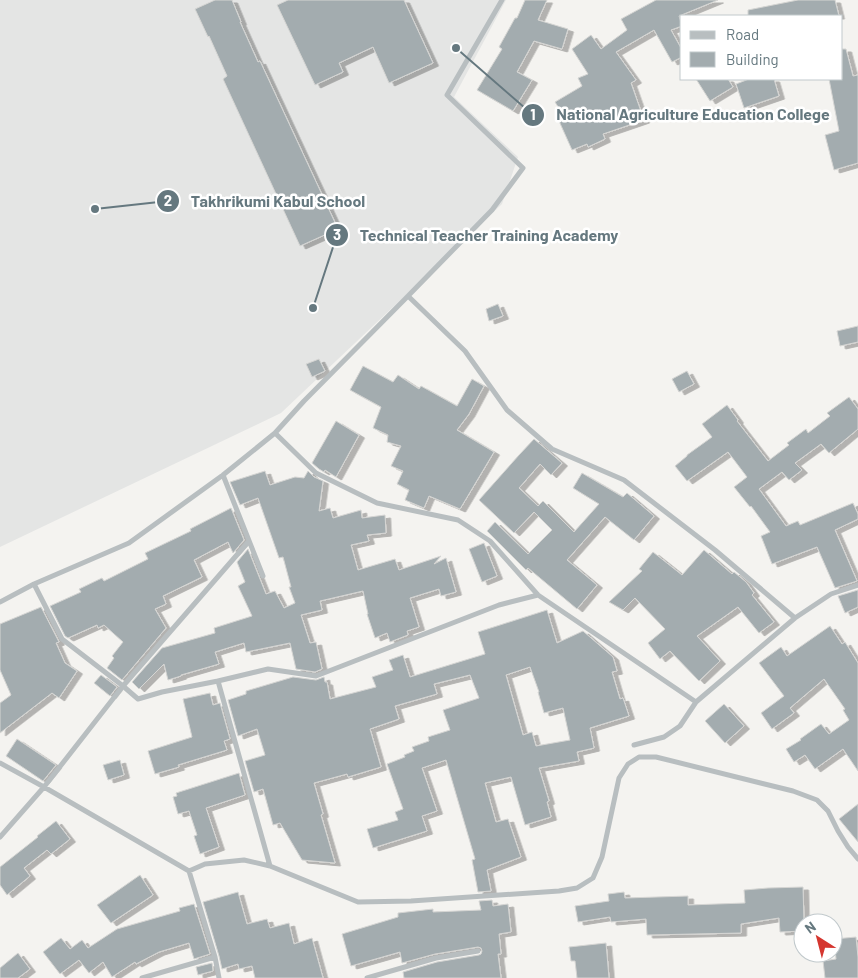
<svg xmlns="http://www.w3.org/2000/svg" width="858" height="978" font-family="Barlow,sans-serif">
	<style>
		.built { fill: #e4e5e4 }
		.building { fill: #a3acaf; stroke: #d5d5d3; fill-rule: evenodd; filter: url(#shadow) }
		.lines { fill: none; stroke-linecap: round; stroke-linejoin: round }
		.minor { stroke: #b8bec0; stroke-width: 5 }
		.leader { fill: none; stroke: #65787f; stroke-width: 2 }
		.callout-dot { fill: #65787f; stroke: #fff; stroke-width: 2 }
		.mark-label { font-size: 15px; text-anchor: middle; font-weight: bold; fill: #fff }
		.callout-label { font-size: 16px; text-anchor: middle; font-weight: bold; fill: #65787f; stroke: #fff; stroke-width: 5; stroke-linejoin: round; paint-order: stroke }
	</style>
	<defs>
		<filter id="shadow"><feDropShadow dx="5.5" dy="3" stdDeviation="0" flood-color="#0004"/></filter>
	</defs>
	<rect width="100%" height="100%" fill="#f4f3f0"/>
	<path class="built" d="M0,0h506l-52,97 64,60 -16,47 -221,209 -281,134z"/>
	<path class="building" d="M215,0h17l9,22h-1l18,40 2,-1 78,168 -38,17 -77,-167 4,-3 -18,-40 -1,1 -13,-28z
		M288,0h116l29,63 -44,20 -16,-36 -34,16 4,9 -28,13 -38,-80z
		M525,0h22l-9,20 30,9 -6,20 -28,-8 -17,31 15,8 -19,31 -36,-21 25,-41 -3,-2 16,-29h2z
		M656,0h62l-39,16 3,10 -11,4 11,20v7l-10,5 -18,-32 -38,22 20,28 -5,3 13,37 -41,14 2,5 -17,8 -1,-3 -15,6 -13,-29 6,-3 -10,-16 27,-16 -4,-8 10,-4 -16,-25 19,-14 10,14 26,-19 -6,-11z
		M798,0h37l4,16h-91v-6z
		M842,49h4l7,27 5,-1v88l-24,7 -9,-35 14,-4 -10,-52h13z
		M696,79h32l5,8 -23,14z
		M749,79h25l5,17 -35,12 -8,-24z
		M498,304l5,12 -14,5 -3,-12z
		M858,326v16l-18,4 -3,-15z
		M319,359l6,12 -13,6 -6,-13z
		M363,366l30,16 5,-7 21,14 2,-3 36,20 15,-27 12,7 -15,28 -12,16 37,22 -34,57 -31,-13 -5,12 -19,-8 4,-10 -12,-6 6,-13 -12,-5 10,-20 -14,-4 1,-7 -15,-7 8,-21 -31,-17z
		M687,371l7,13 -15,8 -7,-13z
		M849,397l9,12v20l-29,24 -8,-9 -26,19 7,7 -13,10 -7,-8 -23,17 27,37 12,-5 2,4 53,-22 5,11v5l-23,11 22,51 -22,7 -18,-41 -45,17 -11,-28 9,-4 -19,-26 -1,1 -16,-20 13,-10 -19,-25 -41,29 -12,-15 12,-10v-1l25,-18 -10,-13 25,-19 11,15 -1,1 31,40 21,-16 -2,-2 19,-14 2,4 22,-17 -3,-3z
		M336,421l23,14 -23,42 -11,-7 -1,2 -5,-3 -7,-6z
		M534,439l28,24 -11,12 -11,-11 -21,24 19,18 5,-5 31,31 25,-28 -26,-16 9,-15 41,24 4,-4 27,23 -20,24 -29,-23 -38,43 30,25 -20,24 -49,-41 -2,2 -39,-39 8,-9 33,32 24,-24 -18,-18 -20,21 -35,-33 40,-45z
		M265,471l5,14 25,-8 9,1 4,-7 6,6 9,4 -4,30 11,-3 3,10 28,-8 1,8 23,-3 1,18 -19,2 2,6 -18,4 7,25 37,-11 4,11 42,-14 -7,8 12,-6 10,34 -15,4 -2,-7 -29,9 9,29 -12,4 1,4 -18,7 -3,-9 -12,5 -8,-24h1l-5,-23 -43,10 2,9 -21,5 9,28 6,-1 6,27 -7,3 -19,-3 -6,-26 -44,9 -2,-9 -29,9 4,12 -38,11v1l-13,4 -4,-16 -25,25 -7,-7 30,-34 53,-15 -1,-5 38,-12 -14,-30 7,-4 -8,-20 11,-13 18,45 9,-3 9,17 11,-5 -6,-16h2l-8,-30 -4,1 -21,-60 -18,7 -10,-23z
		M231,508l13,32 -11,13 -5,-11 -34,18 8,17 -39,19 3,8 -11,5 11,19 -44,52 -15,-12 7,-10 -2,-2 11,-14 -19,-17 -6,3 -1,-3 -29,13 -3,-2 -15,-30 31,-14 -2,-3 23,-11 2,3 44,-22 -3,-6 46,-22 -1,-2z
		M484,543l13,33 -15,6 -13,-33z
		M704,550l28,24 2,-2 12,10 8,11 -2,2 22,27 -15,11 -21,-26 -41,29 23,25 -21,20 -29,-30 -10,8 -12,-16 17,-14 -30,-31 -12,12 -14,-8 33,-31 -3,-2 14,-17 29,23z
		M858,590v17l-13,6 -7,-17z
		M41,607l18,35 -3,1 9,20 12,8 -18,27 -7,-5 -52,40v-30l11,-8 -11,-25v-46z
		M547,610l10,33 26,-12 30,26 4,14 -5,1 8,27 3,-1 6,18 -39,12 4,20 -17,4 2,9 -40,7 10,33 -2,1 4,15 -26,8 -14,-48 -26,6 11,39 12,-3 13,38 -34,13 4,21 -13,1 -6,-32 3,-1 -29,-99 -24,8 15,43 -15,5 5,15 -54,17 -6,-19 31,-9 -3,-8 8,-3 -16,-45 18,-7 -1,-2 10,-4 -2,-4 17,-6 -1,-4 22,-7 -7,-20 36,-12 -9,-23 -36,9 3,10 -42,12 4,13 -29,10 11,38 -33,10 -1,-3 -33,9 9,31 -2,1 14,48 -33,-3 -22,-37 -7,2 -10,-36 -9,3 -9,-31 20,-6 -8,-26 -19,7 -10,-36 18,-6v-3l47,-14 23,3 8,-3 1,5h2l3,17 46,-12 -4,-10 21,-7 -4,-10 14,-5 7,22 75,-23 -7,-22zM530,667l9,25h-1l6,21 19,-5 7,32 -34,6 -4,-14 -9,3 -17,-60z
		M830,626l12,18 3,-2 13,21v108l-15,-22 -28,20 -10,-14 -11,7 -8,-13 15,-9 -1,-1 21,-15 8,10 20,-14 -6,-10 2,-1 -21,-30 -34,29 4,5 -22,16 -11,-16 23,-17 -25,-33 22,-16 6,9z
		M101,675l16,12 -7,9 -16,-13z
		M210,693l3,12 7,-2 10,36 -6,2 3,9 -49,15 1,2 -24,7 -7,-23 44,-14 -9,-38z
		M724,704l20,22 -19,17 -20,-22z
		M17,739l39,26 -13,16 -37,-25z
		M120,760l4,15 -16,5 -5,-15z
		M239,773l6,22 -39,13 13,39 -19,7 -6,-18 3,-1 -8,-24 -11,3 -5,-17 4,-1 -1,-3z
		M858,804v38l-19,-23z
		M56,821l14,18 -19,15 -4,-4 -23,18 6,8 -23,19 -7,-10v-18l38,-30 -1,-1z
		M140,875l13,20 -42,28 -14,-18z
		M803,887l1,36h-1v8l-23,1 -1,-14 -38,6v9l-94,2 -1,-16 -35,3 -1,-5 -32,5 -3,-16 34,-5 -1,-7 16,-2 1,6 63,-2v9l57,-2 -1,-13 24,-2z
		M238,892l9,32 20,-5 3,9 19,-5 5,21 18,-6 11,40h-68l-3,-12 -13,3 -1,-5 -16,5 -3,-13 -16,-54z
		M492,900l1,6 15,-2 3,28 -12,2 2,20h-3l3,24h-97l-1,-6 34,-10 42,-7 2,-1 1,-3 -1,-3 -3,-1 -43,7 -33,9 -2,-11 -49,14 -9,-32 56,-17v-4l35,-4v3l48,-2 -2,-9z
		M194,904l16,50 -16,5 -5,-16 -30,9 -23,12 -1,-2 -23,15 -9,-15 -14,11 -10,-13 -19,14 -17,-22 18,-14 9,11 12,-9 6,8 29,-19 63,-18 -1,-3z
		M856,937l2,20v21h-33l-2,-17 13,-2 -2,-20z
		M606,943l3,35h-32l-2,-17h-4l-2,-14z
		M18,953l12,16 -12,9h-18v-10z
		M212,963l1,8 -15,4 -2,-8z"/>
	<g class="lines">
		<path class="minor" d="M408,296l57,55 42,59 45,39 72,31 91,70 80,68
			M275,433l41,40 61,30 81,17 32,21 48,54 158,107
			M223,475l40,101
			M34,584l28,55 61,47 15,13 24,-7 56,-11 50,-12 48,7 183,-71 39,-10
			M0,602l34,-18 95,-41 94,-68 52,-42 29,-32 104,-105 84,-86 31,-42 -76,-73 55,-95
			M218,681l52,185
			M634,745l30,-8 16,-11 16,-24 99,-84 36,-24 27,-9
			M0,763l44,24 145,84 16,-7 39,-4 26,6 88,36 53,-1 148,-10 18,-3 16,-10 9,-21 17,-79 9,-14 11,-7h17l137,34 24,9 11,11 10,20 10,16 10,12
			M0,837l44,-50 79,-101 126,-145
			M215,957l4,21
			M142,978l73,-21 -26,-86
			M367,978l69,-20 42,-7"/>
	</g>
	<path class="leader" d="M456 48L533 115M95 209L168 201M313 308L337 235"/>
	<g class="callout-dot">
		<circle cx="456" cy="48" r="5"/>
		<circle cx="95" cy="209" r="5"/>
		<circle cx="313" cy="308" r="5"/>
		<circle cx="533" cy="115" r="12"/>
		<circle cx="168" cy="201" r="12"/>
		<circle cx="337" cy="235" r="12"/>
	</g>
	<g class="mark-label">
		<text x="533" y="120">1</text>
		<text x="168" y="206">2</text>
		<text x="337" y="240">3</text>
	</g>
	<g class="callout-label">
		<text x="693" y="120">National Agriculture Education College</text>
		<text x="278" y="207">Takhrikumi Kabul School</text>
		<text x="489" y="241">Technical Teacher Training Academy</text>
	</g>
	<rect x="680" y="15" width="162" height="65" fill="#ffffff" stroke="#c1c9cc"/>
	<rect x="690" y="31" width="25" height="8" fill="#b8bec0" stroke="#c1c9cc"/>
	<text x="726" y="40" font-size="15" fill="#65787f">Road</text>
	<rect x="690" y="52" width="25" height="15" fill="#a3acaf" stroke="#c1c9cc"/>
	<text x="726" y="65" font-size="15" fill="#65787f">Building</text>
	<g transform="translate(818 938) rotate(324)"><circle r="24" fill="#ffffff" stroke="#c1c9cc"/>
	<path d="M0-4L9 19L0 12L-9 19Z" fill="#d5362f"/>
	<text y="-8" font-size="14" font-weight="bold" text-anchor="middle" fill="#65787f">N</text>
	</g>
</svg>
